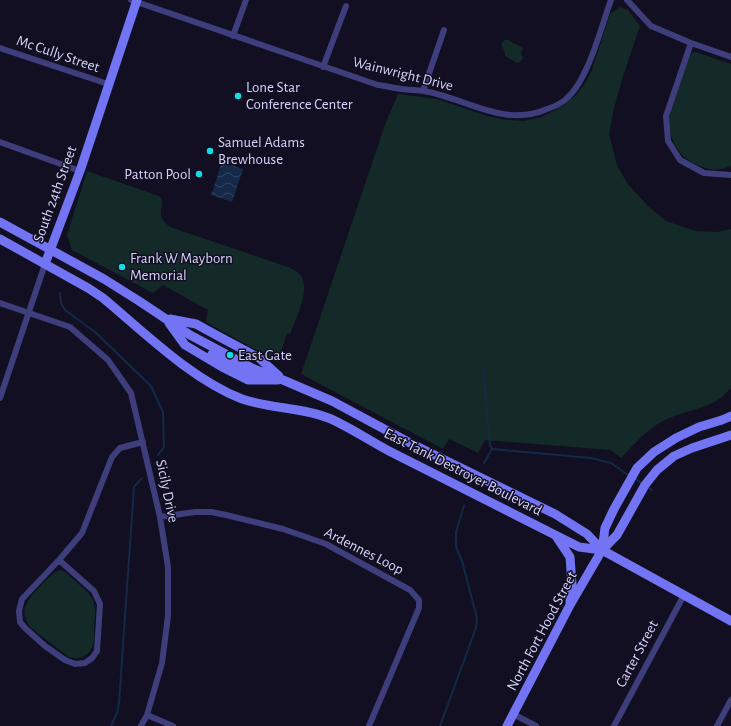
<svg xmlns="http://www.w3.org/2000/svg" width="731" height="726" font-family="'Alegreya Sans',sans-serif">
	<style>
		.green { fill: #132a28 }
		.water { fill: url(#water-waves) }
		.lines { fill: none; stroke-linecap: round; stroke-linejoin: round }
		.stream { stroke: #132947; stroke-width: 2 }
		.street { stroke: #3e3e7c; stroke-width: 6 }
		.secondary { stroke: #7274f3; stroke-width: 9 }
		.poi-dot { fill: #13dbe7; stroke: #110f21; stroke-width: 1.5 }
		.labels { text-anchor: middle; dominant-baseline: central; stroke-width: 3; stroke-linejoin: round; paint-order: stroke }
		.street-label { font-size: 15px; fill: #d6d3fb; stroke: #110f21 }
		.poi-label { font-size: 15px; fill: #d6d3fb; stroke: #110f21; text-anchor: start }
	</style>
	<defs>
		<pattern id="water-waves" width="16" height="10" patternUnits="userSpaceOnUse"><rect width="16" height="10" fill="#132947"/><path d="M0 5q4-4 8 0t8 0" fill="none" stroke="#354762"/></pattern>
	</defs>
	<rect width="100%" height="100%" fill="#110f21"/>
	<path class="green" d="M620,7l8,3 12,16 -17,50 -9,32 -5,26 8,31 10,18 22,24 17,14 30,10 21,1 14,-3v159c-3,3 -6,6 -9,9 -15,12 -39,14 -57,23 -18,9 -30,23 -44,38l-11,-8 -125,-10 -7,13 -29,-14 -6,10 -142,-75 85,-252 12,-28 39,5 50,17 20,4 17,1 18,-4 21,-11 14,-12 9,-12 6,-12 18,-56z
		M504,40h4l15,8 -2,5 2,5 -3,4 -3,1 -12,-7v-4l-4,-7z
		M696,52l35,12v102c-14,6 -25,4 -38,-3 -18,-9 -27,-32 -23,-50 5,-19 13,-38 19,-56l3,-4z
		M87,171l72,25c9,9 -7,17 11,31l118,40c5,2 10,5 13,9 10,14 -6,44 -11,58l-3,-1 -9,29 -72,-40 2,-12 -45,-25 -10,8 -81,-43 -5,-15z
		M60,570l4,1c8,8 20,16 27,26 6,8 4,20 3,29 0,6 1,13 -1,19 -3,11 -15,15 -24,12l-38,-29c-4,-5 -8,-12 -6,-20 2,-9 26,-36 35,-38z"/>
	<path class="water" d="M222,162l21,7 -11,33 -21,-7z"/>
	<g class="lines">
		<path class="stream" d="M60,293l1,10 4,7 30,22 56,54 12,26 1,35 -6,8
			M483,368l7,77 2,4
			M484,463l8,-14 99,9 20,5 17,12
			M636,479l5,4
			M649,488l3,2
			M111,726l6,-13 2,-10 15,-216 8,-9
			M440,726l36,-98 1,-10 -15,-57 -6,-14v-15l8,-26"/>
		<path class="street" d="M131,0l247,85c8,1 16,3 24,4 7,1 15,1 22,2 41,7 80,37 123,18 6,-2 14,-5 19,-10 22,-18 35,-72 45,-99
			M627,0l24,26 40,17 40,14
			M233,36l13,-36
			M691,43l-25,73 2,25 12,19 24,13 27,2
			M0,48l108,36
			M323,67l23,-61
			M423,91l21,-61
			M0,142l80,29
			M0,303l70,24 38,33 23,33 29,124 8,50v49l-6,47 -15,52 -6,11
			M0,398l45,-134
			M160,517l35,-5h16l15,3 57,14 43,15 84,46 9,10v8l-50,118
			M59,560l35,31 6,13 -3,47 -5,7 -7,5 -10,1 -10,-4 -20,-14 -20,-18 -5,-6 -1,-11 3,-12 37,-39 23,-27 30,-76 8,-9 23,-6
			M513,714l23,12
			M147,715l26,11
			M614,726l70,-131
			M717,726l14,-26"/>
		<path class="secondary" d="M0,222l104,57 35,22 51,34 64,34 29,11 49,21 80,43 143,70 32,20 15,16 129,71
			M0,239l88,49 15,10c42,35 88,81 139,101 29,10 61,8 89,20 20,9 39,22 58,32 64,32 126,64 190,96l23,3
			M45,264l35,-93 57,-171
			M170,319l26,5 20,11 43,23 20,18
			M169,323l16,22 37,22 26,13h30
			M212,354l39,20 5,1
			M556,536l14,21 2,27 -2,18
			M602,550l3,-22 9,-19 23,-41 17,-16 22,-14 23,-11 23,-7 9,-4
			M507,726l63,-121 32,-55 15,-15 28,-50 12,-15 17,-14 18,-8 39,-13"/>
	</g>
	<g class="poi-dot">
		<circle cx="238" cy="96" r="4"/>
		<circle cx="210" cy="151" r="4"/>
		<circle cx="199" cy="174" r="4"/>
		<circle cx="122" cy="267" r="4"/>
		<circle cx="230" cy="355" r="4"/>
	</g>
	<g class="labels">
		<g class="street-label">
			<text transform="translate(58 54) rotate(19)">Mc Cully Street</text>
			<text transform="translate(403 74) rotate(14)">Wainwright Drive</text>
			<text transform="translate(55 194) rotate(-70)">South 24th Street</text>
			<text transform="translate(463 472) rotate(27)">East Tank Destroyer Boulevard</text>
			<text transform="translate(167 491) rotate(78)">Sicily Drive</text>
			<text transform="translate(364 551) rotate(27)">Ardennes Loop</text>
			<text transform="translate(542 631) rotate(-62)">North Fort Hood Street</text>
			<text transform="translate(637 654) rotate(-62)">Carter Street</text>
		</g>
		<g class="poi-label">
			<text x="246" y="87">Lone Star<tspan x="246" dy="17">Conference Center</tspan></text>
			<text x="218" y="142">Samuel Adams<tspan x="218" dy="17">Brewhouse</tspan></text>
			<text x="191" y="174" text-anchor="end">Patton Pool</text>
			<text x="130" y="258">Frank W Mayborn<tspan x="130" dy="17">Memorial</tspan></text>
			<text x="238" y="355">East Gate</text>
		</g>
	</g>
</svg>
